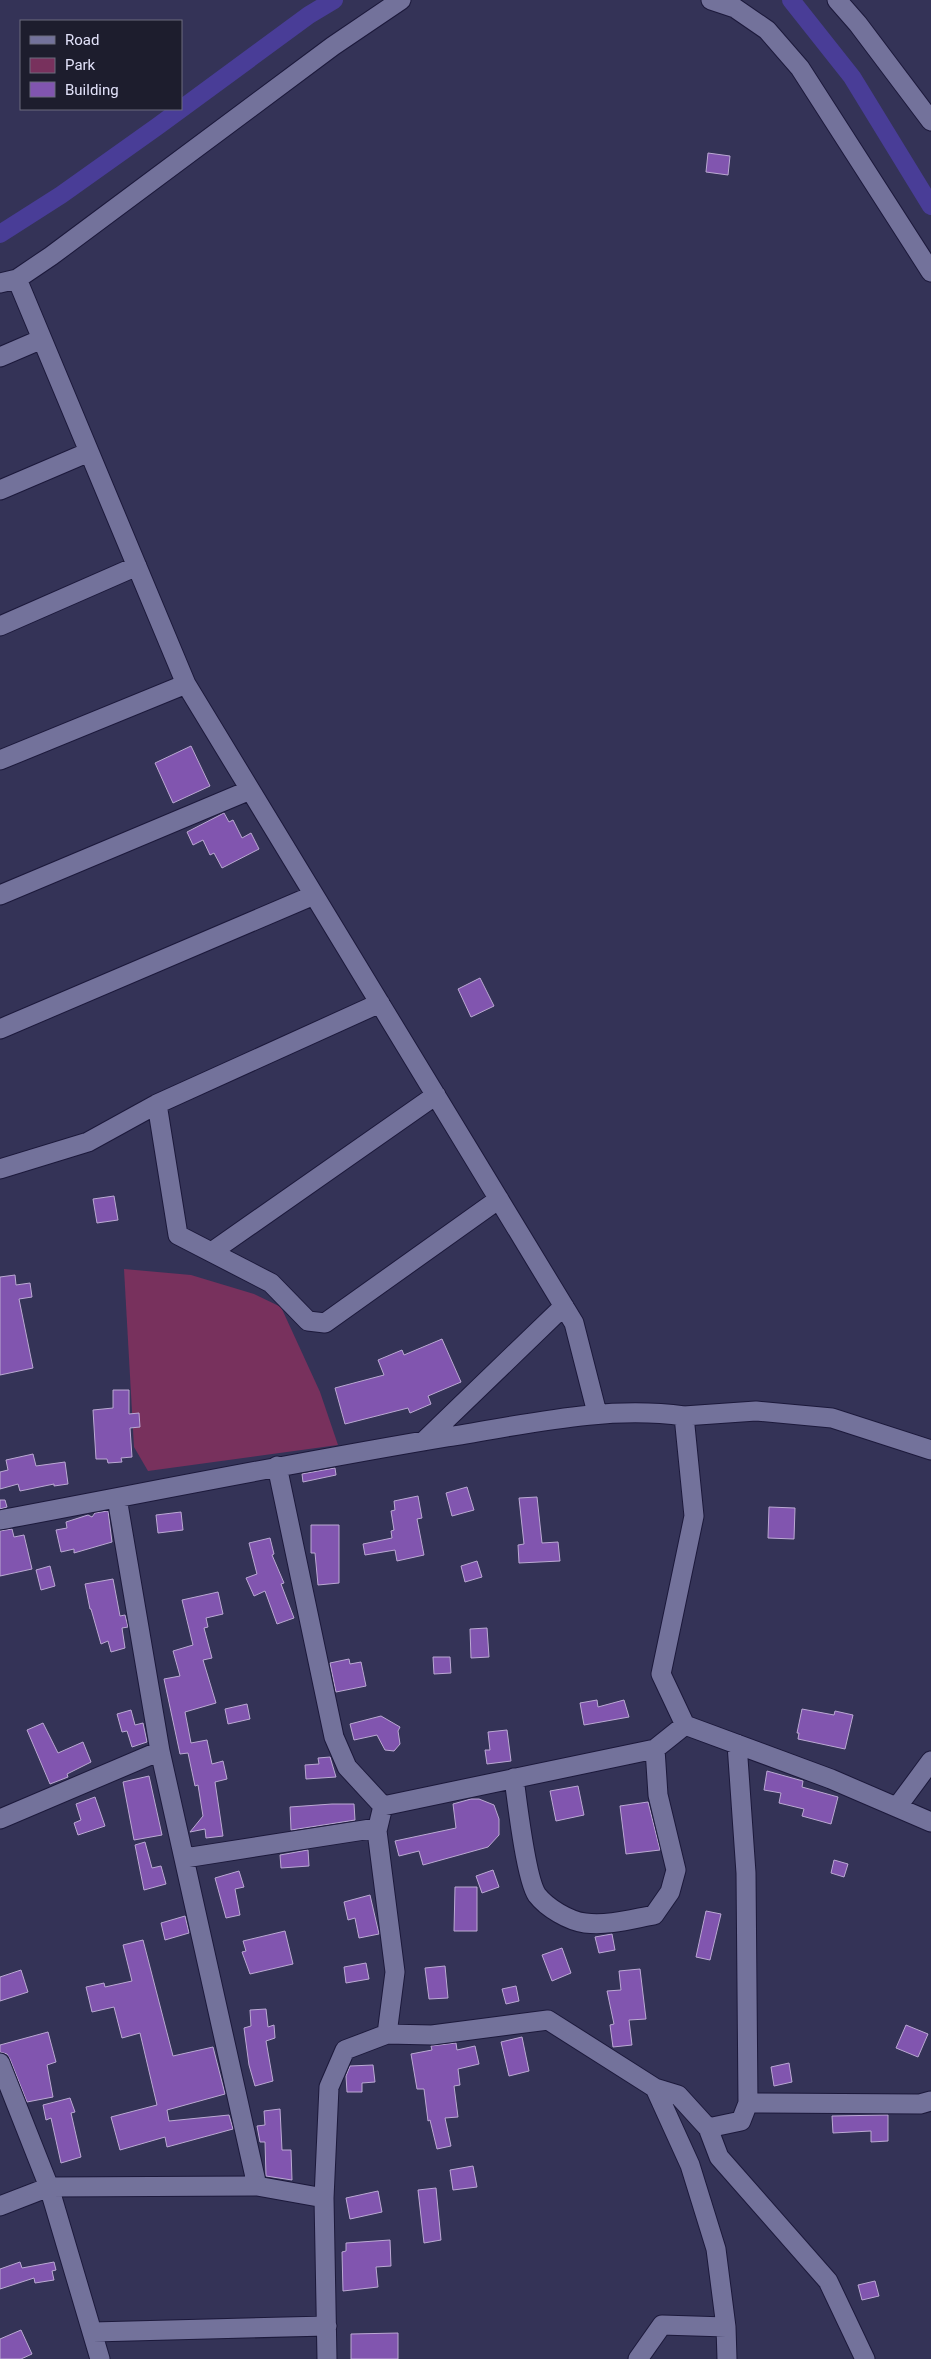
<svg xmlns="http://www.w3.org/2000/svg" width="931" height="2359" font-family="Roboto,sans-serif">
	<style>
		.green { fill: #78315d }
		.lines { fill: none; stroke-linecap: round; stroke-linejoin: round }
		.canal { stroke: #493d97; stroke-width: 18 }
		.building { fill: #8155af; stroke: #bba9d3 }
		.minor-casing { stroke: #1c193b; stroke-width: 21 }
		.minor { stroke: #73729b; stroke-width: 19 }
	</style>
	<rect width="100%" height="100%" fill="#343357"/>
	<path class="green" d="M124,1269l67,6 63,19 27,13 39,85 18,53 -190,26 -14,-24z"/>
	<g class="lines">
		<path class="canal" d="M791,0l61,77 79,129
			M0,234l61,-39 97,-69 151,-111 25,-15"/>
	</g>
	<path class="building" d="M708,153l22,3 -2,19 -22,-3z
		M191,746l19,40 -37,17 -18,-40z
		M224,813l5,9 4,-2 9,18 9,-5 8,16 -37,19 -8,-15 -4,2 -7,-15 -10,5 -6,-13z
		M480,978l14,28 -23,11 -13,-28z
		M114,1196l4,24 -21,3 -4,-24z
		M15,1275l1,10 14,-2 2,14 -13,2 14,69 -33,7v-98z
		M442,1339l19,43 -33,14 3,8 -21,9 -2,-5 -63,16 -10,-36 49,-13 -6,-15 24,-10 2,5z
		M113,1390h16v24l10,-1 1,14 -10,1 2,29 -11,1 1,4 -14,1 -1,-4h-11l-3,-49 20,-2z
		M33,1454l3,12 29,-4 3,22 -14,2v-2l-34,7 -2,-7 -18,5v-17l8,-2 -2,-10z
		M335,1468l1,7 -33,7 -1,-8z
		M467,1487l7,23 -22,6 -6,-23z
		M418,1496l4,22 -5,1 7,36 -27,6 -2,-11 -30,5 -2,-11 29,-6 -1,-7 3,-1 -3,-19 4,-1 -1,-9z
		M537,1497l5,46 16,-1 2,19 -41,2 -1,-18 6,-1 -5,-46z
		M0,1500h5l2,7 -7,2z
		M769,1507l26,1 -1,31 -26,-1z
		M108,1511l4,31 -38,11v-4l-13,3 -5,-22 11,-2 -1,-6 22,-7 4,2 3,-4z
		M181,1512l2,18 -25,3 -2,-18z
		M311,1525h28v58l-21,2 -3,-32h-4z
		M12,1529l2,8 10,-2 8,34 -32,7v-45z
		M270,1538l4,16 -2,1 12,28 -3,1 13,34 -17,6 -12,-33 -11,5 -8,-18 11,-4 -8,-31z
		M477,1561l5,16 -17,5 -4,-16z
		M50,1566l5,20 -14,4 -5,-20z
		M113,1579l7,37 5,-1 3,12 -6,1 3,20 -14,4 -3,-11 -7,3 -10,-35h-1l-5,-25z
		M218,1592l5,22 -17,4 2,9 -4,1 8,30 -9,2 13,43 -31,9 6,31 16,-3 5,24 11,-3 4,18 -12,3 8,54 -17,2 -1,-9 -15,3 13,-16 -5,-31 -3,1 -7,-33 -8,1 -16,-75 16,-3 -7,-25 20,-6 -11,-45z
		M487,1628l2,29 -18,1 -1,-29z
		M433,1657h17l1,16 -17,1z
		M349,1659l1,5 11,-2 5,24 -30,6 -6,-29z
		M597,1700l1,7 26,-7 5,17 -45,8 -4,-22z
		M247,1704l3,15 -22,5 -3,-15z
		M802,1709l32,6 1,-4 18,4 -8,34 -47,-10 1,-6h-2z
		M131,1710l4,15 8,-2 4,19 -15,5 -5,-16 -5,1 -5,-18z
		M381,1716l19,11 -2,4 2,13 -6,7 -9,-1 -8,-15 -23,5 -4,-16z
		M43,1723l15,30 25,-11 8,20 -24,12 1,3 -18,7 -23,-54z
		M507,1730l4,31 -24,3 -2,-14h5l-2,-18z
		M330,1757l6,20 -30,2 -1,-14 14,-1 -1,-6z
		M767,1771l36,10 -1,6 36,10 -7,27 -29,-8 2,-7 -25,-6 2,-10 -17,-3z
		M149,1776l13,59 -28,5 -11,-58z
		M578,1786l6,29 -28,6 -6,-30z
		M95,1797l10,29 -27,9 -4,-12 7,-3 -5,-16z
		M471,1799h8l15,6 5,14v16l-11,12 -65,18 -4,-14 -20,5 -4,-15 61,-13 -3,-24z
		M648,1802l12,48 -34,4 -6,-48z
		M332,1804h22l1,16 -64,10 -1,-23z
		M145,1842l7,26 9,-2 5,18 -22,6 -9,-45z
		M308,1850l1,16 -28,2 -1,-13z
		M834,1860l14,4 -4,13 -13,-4z
		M493,1870l6,17 -17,6 -6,-17z
		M239,1871l5,16 -9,2 5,26 -14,3 -11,-40z
		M455,1887h22v44h-23z
		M370,1895l9,39 -20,4 -4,-20 -7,2 -4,-18z
		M706,1911l15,3 -11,46 -14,-3z
		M185,1916l4,17 -24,7 -4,-17z
		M285,1931l8,33 -43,10 -8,-22 4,-1 -3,-10z
		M612,1934l3,16 -16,3 -4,-16z
		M143,1940l30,116 40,-9 12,47 -58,16 2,11 60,-6 4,14 -66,18 -2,-10 -45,13 -9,-33 46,-12 -17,-72 -18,5 -8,-31 -22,5 -6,-25 18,-4 1,4 27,-6 -9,-36z
		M562,1948l9,25 -19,8 -10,-26z
		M366,1963l3,16 -23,4 -2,-16z
		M445,1966l3,32 -19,1 -4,-31z
		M640,1969l6,50 -17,1 3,25 -19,2 -3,-22 4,-1 -7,-33 14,-1 -2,-19z
		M21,1970l7,22 -28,9v-24z
		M516,1986l3,15 -13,3 -4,-15z
		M266,2009l2,18 6,-2 1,13 -9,3 7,40 -18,5 -6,-21 -5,-37 7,-2 -1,-16z
		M906,2025l22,9 -10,23 -22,-9z
		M48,2032l8,30 -9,3 6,32 -26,5 -17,-43 -3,-5 -7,-2v-7z
		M522,2037l7,34 -20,5 -8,-34z
		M456,2043l1,7 18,-4 4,18 -21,5 2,16 -6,1 4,31 -13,1 6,28 -14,3 -7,-29 -2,1 -4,-32h-7l-6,-35 21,-4 -1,-4z
		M789,2063l3,19 -18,4 -3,-19z
		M373,2065l2,17 -13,1v9h-15l-1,-16 4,-10z
		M70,2098l5,14 -4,1 10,44 -20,6 -10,-45 -5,2 -3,-15z
		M280,2109l2,41h9l1,30 -26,-4 -1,-34h-5l-3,-16 8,-1 -1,-14z
		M888,2115v26l-17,1v-11l-38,2 -1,-17z
		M473,2166l4,21 -24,3 -3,-20z
		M436,2188l5,52 -17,3 -6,-53z
		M378,2191l4,21 -32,7 -4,-21z
		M390,2240l1,26 -15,1 2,20 -35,4 -1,-39 4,-1v-8z
		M20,2262l2,6 32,-6 2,8 -4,1 2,9 -19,3 -1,-5 -34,11v-20z
		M875,2281l4,15 -17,4 -4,-15z
		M21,2330l11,24 -11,5h-21v-20z
		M398,2333v26h-47v-25z"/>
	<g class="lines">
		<defs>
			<path id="minor" d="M711,0l24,8 32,22 33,38 131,204
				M837,0l21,24 73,97
				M17,279l169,405 388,639 23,90
				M0,283l17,-4 34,-23 282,-210 68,-46
				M0,357l42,-18
				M0,490l89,-38
				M0,626l137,-60
				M0,760l186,-76
				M0,895l250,-105
				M0,1029l314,-134
				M157,1104l21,131 93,48 37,38 17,2 174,-124
				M0,1169l88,-27 69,-38 223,-101
				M213,1251l223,-156
				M684,1416l72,-5 76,7 99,32
				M424,1441l140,-135
				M277,1466l57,271 13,30 36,39
				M0,1520c149,-28 297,-58 447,-83 78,-12 157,-32 237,-21l10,100 -33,158 24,51 -30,24 -272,57 -6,25 18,141 -8,62 -42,16 -16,37 -5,111 3,161
				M685,1725l146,54 100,43
				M160,1751l97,435
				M514,1778c3,23 12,101 23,117 10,13 32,26 48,28 23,3 47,-4 69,-8l16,-23 6,-22 -18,-75 -3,-46
				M897,1807l34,-46
				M0,1819l160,-68 -43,-253
				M185,1858l192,-30
				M387,2034l45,1 116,-15 107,68 35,77 26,84 10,78 1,32
				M0,2063l49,124 51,172
				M655,2088l23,7 30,33 33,-7 7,-18 -2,-230 -9,-129
				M748,2103l172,1 11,-3
				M708,2128l11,29 109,124 37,78
				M0,2206l49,-19 208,-1 67,12
				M93,2332l234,-6
				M638,2359l24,-34 64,2"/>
		</defs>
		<use href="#minor" class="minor-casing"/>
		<use href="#minor" class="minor"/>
	</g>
	<rect x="20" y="20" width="162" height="90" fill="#1d1d2d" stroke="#6c6c7f"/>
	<rect x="30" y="36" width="25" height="8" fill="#73729b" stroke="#6c6c7f"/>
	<text x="65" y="45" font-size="15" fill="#e2e2f9">Road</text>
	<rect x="30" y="58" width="25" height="15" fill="#78315d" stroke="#6c6c7f"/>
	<text x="65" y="70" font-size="15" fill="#e2e2f9">Park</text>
	<rect x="30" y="82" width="25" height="15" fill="#8155af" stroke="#6c6c7f"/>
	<text x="65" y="95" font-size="15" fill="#e2e2f9">Building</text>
</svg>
